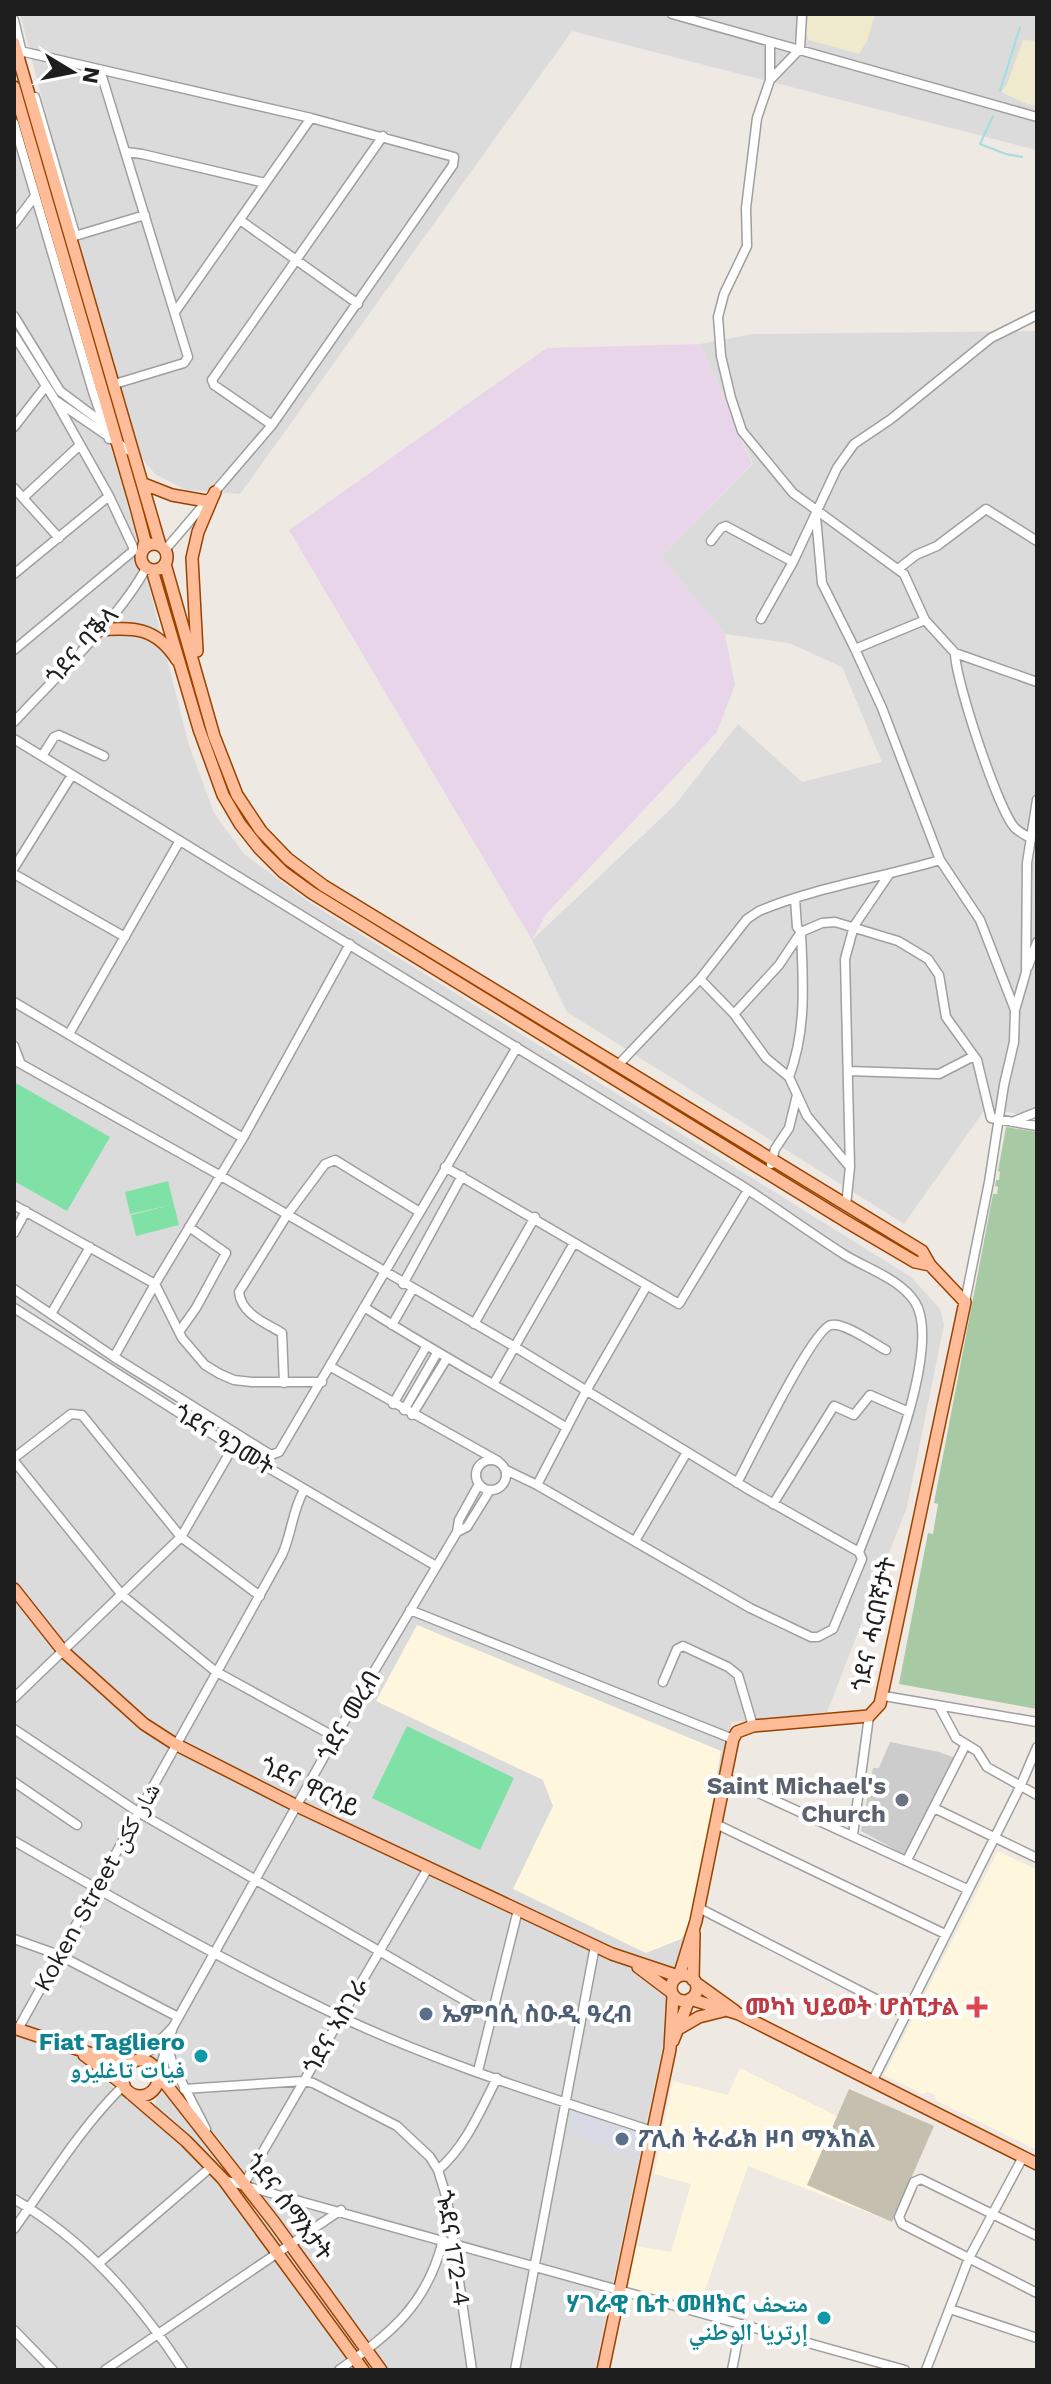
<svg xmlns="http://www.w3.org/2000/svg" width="1051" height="2384" font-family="'Work Sans','Noto Naskh Arabic','Noto Sans Ethiopic',sans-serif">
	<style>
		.residential { fill: #dcdbdb; fill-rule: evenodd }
		.industrial { fill: #e8d5e9 }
		.education { fill: #fff7dd }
		.religious { fill: #ccc }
		.construction { fill: #c4bfaf }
		.farmland { fill: #efeace }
		.cemetery { fill: #a7c9a4 }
		.pitch { fill: #7fe1a5 }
		.plaza { fill: #d8dbe5 }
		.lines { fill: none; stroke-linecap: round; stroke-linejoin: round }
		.stream { stroke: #a3dede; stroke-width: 2 }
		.minor-casing { stroke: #9f9f9f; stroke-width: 11 }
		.major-casing { stroke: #984300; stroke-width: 14 }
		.minor { stroke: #fff; stroke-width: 8 }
		.major { stroke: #febc99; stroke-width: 11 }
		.worship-dot { fill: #6b7280; stroke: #fff; stroke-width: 3 }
		.health-dot { fill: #e0444e; stroke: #fff; stroke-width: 3 }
		.service-dot { fill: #5c6f8a; stroke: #fff; stroke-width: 3 }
		.culture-dot { fill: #0f9aa8; stroke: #fff; stroke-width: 3 }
		.labels { text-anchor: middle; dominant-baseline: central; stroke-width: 8; stroke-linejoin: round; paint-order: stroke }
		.street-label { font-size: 24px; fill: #1e1e1e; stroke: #fff }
		.worship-label { font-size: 24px; font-weight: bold; fill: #5b616d; stroke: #fff; text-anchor: end }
		.health-label { font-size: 24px; font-weight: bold; fill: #be3a42; stroke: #fff; text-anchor: end }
		.service-label { font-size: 24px; font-weight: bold; fill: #4e5e75; stroke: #fff; text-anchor: start }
		.culture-label { font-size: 24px; font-weight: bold; fill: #0d838f; stroke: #fff; text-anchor: end }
	</style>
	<rect width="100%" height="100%" fill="#efe9e4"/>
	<path class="residential" d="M20,14h1017v136l-465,-119 -332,463 -54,-4 -31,-16 -21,-25z
		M14,112l120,415 54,215 26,71 30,41 65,48 602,375 29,32 4,16 -37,182 -80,205 -95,10 -7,26 -130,622h-581zM74,2047l32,8 51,4 -2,64 -42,-35z
		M1037,331v787l-51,-10 -82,116 -337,-212 -35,-72 143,-135 63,-81 64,58 80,-20 -40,-95 -53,-24 -64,-9 -64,-77 92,-93 -53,-120 52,-10z"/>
	<path class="industrial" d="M700,344l52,120 -91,93 64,77 10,51 -18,47 -171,182 -14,26 -243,-410 258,-182z"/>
	<path class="education" d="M417,1625l304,126 -28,170 -12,18 -35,14 -133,-64 40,-83 -10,-26 -167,-79z
		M998,1851l39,19v280l-102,-50v-5l-8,-3 -4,2 -39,-19z
		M740,2068l97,48 12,-27 85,37 -42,96 -144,-56 -50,144 -70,-22 7,-42 36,6 20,-68 -37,-10 19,-93 55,14z"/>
	<path class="religious" d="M890,1742l49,10 19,7 -51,97 -46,-25 12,-63h6z"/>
	<path class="construction" d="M849,2089l85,37 -42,96 -85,-37z"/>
	<path class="farmland" d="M809,14h66l-8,27 -8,13 -50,-14 -4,-7z
		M1023,40l14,1v65l-10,-2 -26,-12 6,-8z"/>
	<path class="cemetery" d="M1006,1127l31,5v577l-138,-25 29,-151 5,1 5,-30 -4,-1 59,-309h4l1,-7 -3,-1 1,-6h3l1,-8 -2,-1z"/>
	<path class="pitch" d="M14,1082l96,55 -43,74 -53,-30z
		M168,1181l11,44 -43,11 -5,-21 40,-10 -41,9 -5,-22z
		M407,1726l107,52 -34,72 -108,-52z"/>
	<path class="plaza" d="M573,2109l72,24 -5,25 -71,-24z"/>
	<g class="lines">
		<path class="stream" d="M1000,91l20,-64
			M993,116l-13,28 26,10 16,3"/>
		<defs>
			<path id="minor" d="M672,14l365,103
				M14,20l8,33
				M770,42v38l-13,38 -11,90 1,38 -23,48 -6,23 3,39 10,42 11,33 51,62 111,81 21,46 30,33 82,29
				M16,50l295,68 143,39 -1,8 -181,260 -107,125
				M100,70l88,287 -4,6 -66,20
				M770,80l30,-31 2,-35
				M35,97l40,137
				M14,123l79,269 16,47
				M126,152l16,2 123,29
				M240,220l118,84
				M14,224l21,-28
				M75,236l70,-21
				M175,312l136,-194
				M14,316l46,75 44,33
				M14,335l41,65 79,54
				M272,425l-58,-40 -2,-5 171,-244
				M14,427l32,-41
				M14,488l45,50
				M24,497l56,-52
				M816,517l6,66 33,66 70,-29
				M711,541l10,-13 5,-2 67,36
				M898,569l18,-14 21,-9 49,-37 51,32
				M14,574l95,-78
				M761,619l32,-57 44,-94 17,-24 37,-25 100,-81 46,-23
				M855,649l27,59 58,152
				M14,650l119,-99v-4l-24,-51 -54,-96
				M955,653c0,26 43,157 60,175 4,4 10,7 15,10
				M14,722c40,-44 106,-104 132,-154
				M14,739l725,445c36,23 70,48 106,71 23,14 55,24 70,47 29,46 -37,200 -56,250
				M42,756l12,-19 5,-2 45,21
				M14,868l58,-93
				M14,874l111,63
				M1028,967l9,-25
				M700,979l34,35 32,44 23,19 18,39 42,50
				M14,1002l229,136
				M734,1014l45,-49 22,-33 21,-9 13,-1 63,19 30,18 11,16 7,42 31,43 14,58 46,8
				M69,1034l110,-192
				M14,1046l6,16
				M14,1060l207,116 294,171 236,144 108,61 3,7 -29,70 -15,8h-7l-61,-29 -213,-123 -31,-15
				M619,1064l81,-85 47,-60 12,-8c58,-24 121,-33 181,-51l40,60 35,90
				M848,1071l91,3 35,-18
				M789,1077c18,-48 14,-96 12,-145l-4,-5 -2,-28
				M1012,1122l25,-10
				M771,1164l4,-15 14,-21 8,-33
				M445,1167l234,137 69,-114
				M14,1205l141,79 27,54 23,27 15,9 14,6 18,2h70
				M846,1206l4,-39 -5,-208 9,-33 34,-50
				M14,1233l12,-22
				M403,1284l59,-108
				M14,1289l100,68 41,-73 88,-146 107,-194
				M965,1302l24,-120 15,-97 10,-43 1,-32 11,-38 1,-109 10,-63
				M364,1307c67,43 136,80 203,121
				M14,1308l219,139 203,119
				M51,1314l39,-67
				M474,1324l61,-107
				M392,1325l20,-35
				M179,1332l17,-24 30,-55 -37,-26
				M114,1357l157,98 8,-3 238,-405
				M331,1367l167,94
				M284,1383l-2,-50c-16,-10 -41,-19 -43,-41l48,-77 38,-51 10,-4 83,51
				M494,1383l80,-140
				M393,1404l33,-57
				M404,1410l33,-57
				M412,1415l35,-57
				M14,1458l57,-44 11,1 99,122 79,59
				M476 1475a15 15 0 1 1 30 0a15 15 0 1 1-30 0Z
				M14,1461l108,134 93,76 120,66
				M737,1483c13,-24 76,-155 94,-158 13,-3 42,18 55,25
				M537,1485l49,-94 60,-104
				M773,1504l61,-98 20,9 16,-20 39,17
				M457,1532l10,-5 23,-37
				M635,1541l52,-89
				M410,1610l323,129
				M663,1682l14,-33 6,-3 45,21 10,8 15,51
				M884,1696l153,26
				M14,1698l167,-161 52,-90
				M939,1706l17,32 21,13 10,16 50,28
				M14,1729l124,83 352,203
				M726,1778l241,111
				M14,1782l63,43
				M934,1808l103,50
				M716,1824l229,110
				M853,1835l16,-119
				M14,1841c107,62 215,123 327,176 100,47 208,80 314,115
				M907,1860l58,-114
				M699,1908l206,106
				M14,1939l45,16 119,62
				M173,2027l162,-290 122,-205 2,-12 20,-36
				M18,2029l264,-474c10,-22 10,-44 22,-65
				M167,2045l6,20 33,64
				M134,2061l17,-11 22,-23 -15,47
				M478,2071l40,-161
				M873,2080l147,-293 17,-40
				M184,2089l119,-8 10,2 84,43 33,31 8,13 9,29 25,171
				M438,2170c28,-24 42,-59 59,-92
				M224,2180l681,190
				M244,2184l184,-316
				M14,2199c72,42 124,102 169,171
				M14,2229c35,-49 67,-102 110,-144
				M1037,2236l-116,-57 -7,3 -15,35 3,7 135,69
				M99,2263l112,-96
				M950,2309l87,29
				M14,2330l39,40
				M105,2370l236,-160
				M339,2370c52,-37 88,-65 104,-130
				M515,2370l80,-424
				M732,2370l9,-46
				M926,2370l43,-112 54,-101"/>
			<path id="major" d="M14,43l146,502
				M14,87l122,420 9,34 -2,7
				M144,484l28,11 34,6
				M141 557a13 13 0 1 1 26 0a13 13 0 1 1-26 0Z
				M165,564l49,172 23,59 24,36 27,28 36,27 598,365 8,14 35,37 -85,402 -11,12 -116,10 -16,6 -4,7 -37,182 -17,55
				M152,570l47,159 24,66 17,29 19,24 24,24 29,21 535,329 68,40 15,3
				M98,630c36,-3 58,-3 79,30
				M197,651l-5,-93 6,-26 17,-40
				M14,1589l49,62 81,73 31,20 122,62 315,148 66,22
				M638,1967l33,25
				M671 1988a13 13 0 1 1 26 0a13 13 0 1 1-26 0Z
				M693,1980l1,-47
				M696,1983l39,28
				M690,1999l49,15 298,150
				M14,2028l90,30 30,3
				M680,2028l19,-11 24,-6
				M673,2041l16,-41
				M84,2055l40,30
				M122 2078a18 18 0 1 1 36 0a18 18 0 1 1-36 0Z
				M158,2074l116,148 107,148
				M130,2093l56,48 37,38 140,191
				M603,2370l67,-321 3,-54"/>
		</defs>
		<use href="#minor" class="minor-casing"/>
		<use href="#major" class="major-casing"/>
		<use href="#minor" class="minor"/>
		<use href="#major" class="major"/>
	</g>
	<circle class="worship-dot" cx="902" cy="1800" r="8"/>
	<path class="health-dot" d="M973 1995h8v8h8v8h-8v8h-8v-8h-8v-8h8z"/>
	<g class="service-dot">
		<circle cx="426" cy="2014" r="8"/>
		<circle cx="622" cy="2139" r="8"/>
	</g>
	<g class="culture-dot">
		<circle cx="201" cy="2056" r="8"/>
		<circle cx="824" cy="2318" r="8"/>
	</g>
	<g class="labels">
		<g class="street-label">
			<text transform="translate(82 646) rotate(-48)">ጎደና ባቕላ</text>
			<text transform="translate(224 1440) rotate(32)">ጎደና ዓጋመት</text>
			<text transform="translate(874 1624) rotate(-78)">ጎደና ሓርበኛታት</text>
			<text transform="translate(349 1716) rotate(-60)">ጎደና መረብ</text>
			<text transform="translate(310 1787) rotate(26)">ጎደና ዋርሳይ</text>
			<text transform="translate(97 1887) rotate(-61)">Koken Street شار ككن</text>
			<text transform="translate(336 2026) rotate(-60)">ጎደና ኣስገራ</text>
			<text transform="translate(289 2207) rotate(53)">ጎደና ሰማእታት</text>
			<text transform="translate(453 2248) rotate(81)">ጐደና 172-4</text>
		</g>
		<g class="worship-label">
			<text x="886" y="1786">Saint Michael's<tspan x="886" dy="28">Church</tspan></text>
		</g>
		<g class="health-label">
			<text x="959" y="2007">መካነ ህይወት ሆስፒታል</text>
		</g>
		<g class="service-label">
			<text x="442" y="2014">ኤምባሲ ስዑዲ ዓረብ</text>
			<text x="638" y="2139">ፖሊስ ትራፊክ ዞባ ማእከል</text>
		</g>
		<g class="culture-label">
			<text x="185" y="2042">Fiat Tagliero<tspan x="185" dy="28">فيات تاغليرو</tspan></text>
			<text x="808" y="2304">ሃገራዊ ቤተ መዘክር متحف<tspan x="808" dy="28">إرتريا الوطني</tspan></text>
		</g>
	</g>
	<rect width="1051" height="2384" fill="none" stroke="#1e1e1e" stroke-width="32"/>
	<g transform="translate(72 72) rotate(100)" stroke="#ffffff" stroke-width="6" paint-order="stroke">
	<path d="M0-6L14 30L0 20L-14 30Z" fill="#1e1e1e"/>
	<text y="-12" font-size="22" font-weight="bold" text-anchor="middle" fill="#1e1e1e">N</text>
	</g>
</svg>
